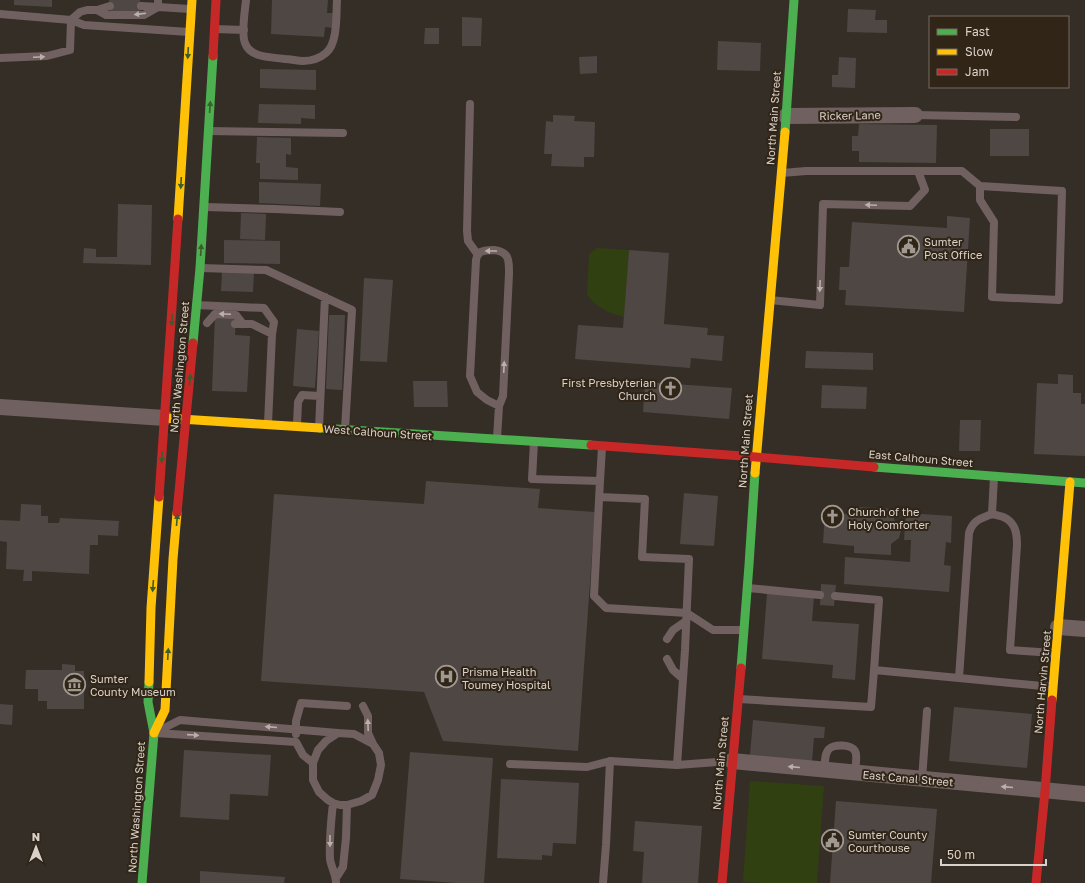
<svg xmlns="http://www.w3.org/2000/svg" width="1085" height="883" font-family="'Golos Text',sans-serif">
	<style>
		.green { fill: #314011 }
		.building { fill: #4e4744 }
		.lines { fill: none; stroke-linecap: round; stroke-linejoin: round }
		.lane { stroke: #706160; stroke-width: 8 }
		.street { stroke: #706160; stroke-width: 16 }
		.fast { stroke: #4caf50; stroke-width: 9 }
		.slow { stroke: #ffc107; stroke-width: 9 }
		.jam { stroke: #c62828; stroke-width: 9 }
		.oneway { fill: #bab0aa }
		.oneway2 { fill: #3b5c2e }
		.labels { text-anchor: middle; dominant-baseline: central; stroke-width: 4; stroke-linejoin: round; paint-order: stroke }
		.street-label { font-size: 11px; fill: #dad2ca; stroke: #302517 }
		.poi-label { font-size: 11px; fill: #dad2ca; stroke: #302517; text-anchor: start }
	</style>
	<rect width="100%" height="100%" fill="#342e27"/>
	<path class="green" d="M597,248l32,2 -5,67 -16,-5 -13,-8 -8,-9 2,-41z
		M750,781l74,5 -7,97h-55l-19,-1z"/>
	<path class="building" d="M14,0h38v7l-38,-2z
		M109,0h31l1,12 -31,1z
		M272,0h56l-1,13h7l-1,15 -8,-1 -1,10 -53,-3z
		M848,9l28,1 -1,10h12v13l-40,-1z
		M462,17l20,1 -1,28h-19z
		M425,28h14v16h-15z
		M718,41l43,2 -1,28 -43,-1z
		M597,56v17l-17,1 -1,-17z
		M839,57l17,1 -1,30 -23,-1v-12h6z
		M260,69l56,1v20l-56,-2z
		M259,104l56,1v14l-14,-1v6l-43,-1z
		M553,115l22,1 -1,5 21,1 -1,35h-10v10l-33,-1 1,-12h-8l2,-33 7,1z
		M859,124l78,1 -1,38 -77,-1v-11h-7v-15h6z
		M990,129h39v27h-39z
		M257,137l34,1v17l-5,-1v13l12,1v12l-38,-1v-16h-4z
		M259,182l62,2 -1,22 -61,-3z
		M118,204l34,1 -1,60 -68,-2 1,-15 12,1v8h21z
		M241,213l25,1 -1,26 -25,-1z
		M947,216l23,2 -6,94 -119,-7 1,-15h-7l1,-23h9l3,-45 95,6z
		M224,240l56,1v23l-56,-1z
		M629,250l40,3 -5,71 44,4 -1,7 17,1 -2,25 -31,-3 -1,10 -115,-9 3,-34 45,3z
		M222,272l32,1 -1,19 -32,-1z
		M364,278l29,2 -6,82 -27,-1z
		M215,315l21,1 -1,19 15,1 -3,56 -35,-1z
		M329,315h16l-3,75 -16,-1z
		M297,329l22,2 -4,57 -22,-2z
		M806,351l67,2v17l-68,-2z
		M1058,374l15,1v18h8v11h4v52l-51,-2 3,-71 21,1z
		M413,381h34l1,26h-34z
		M645,382l87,6 -3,31 -86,-7z
		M822,385l45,2 -1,22 -45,-1z
		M960,420h21l-1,31h-21z
		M426,481l114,8 -2,19 57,4 -17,239 -135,-10 -19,-49 -163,-11 13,-187 150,10z
		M684,493l34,3 -4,50 -34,-2z
		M21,504l20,1v11h7v7h11l1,-5 59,3 -1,15 -20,-1v10h-8l-1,29 -57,-3v10h-9l1,-11 -18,-1 1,-27 -7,-1v-21l20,1z
		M857,507l38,2 -1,11 8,7 -3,11 -8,6v11l-37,-2v-7l-31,-3 2,-31 31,3z
		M906,513l46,3 -1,27 -5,-1 -2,23 7,1 -2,26 -105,-8 1,-27 65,5 1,-22h-7z
		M821,584l15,1 -2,21 -14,-1z
		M767,593l47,4 -2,24 47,3 -4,56 -23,-2 1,-13 -71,-6z
		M62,664l13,1v6h9v38h-37v-8h-9v-12h-13l1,-19h36z
		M0,704l13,1 -1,20 -12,-1z
		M954,707l78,7 -5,54 -78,-7z
		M753,720l72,7 -1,11h-10l-2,23 -62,-6z
		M184,750l87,5 -3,41 -38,-2 -1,26 -49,-3z
		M410,752l83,6 -9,125h-27l-57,-4z
		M501,779l78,4 -3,61 -23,-1 -1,13 -10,-1v5l-45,-2z
		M836,801l101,8 -6,74h-101z
		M635,821l67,5 -4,57h-56l2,-31 -11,-1z
		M200,871l85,6 -1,6h-84z"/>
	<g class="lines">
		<path class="lane" d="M246,0c-1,10 -5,34 -1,43 5,15 26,14 40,16 6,0 12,2 18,2 8,0 17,-3 23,-8 12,-10 10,-38 11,-53
			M141,6l17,1v-7
			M97,10l13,-4
			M0,14l71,6 13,5 105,7
			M215,29l29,1
			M0,58l47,-2 23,-6 1,-30 9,-8 7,-2h10l9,5h38l14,-8 32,2
			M470,104l-3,127 1,10 10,14
			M915,115l101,2
			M208,131l135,2
			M782,173l24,-2h156l18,15v14l14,22 -2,75 67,3 3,-109 -82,-5
			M205,207l70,2 65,3
			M201,268l65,2 86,40 -7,119
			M770,300l50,5 3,-101 87,2 15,-16 -7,-19
			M196,305l68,3 10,14 -2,12 -4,90
			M207,323l8,-9 21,1 7,9
			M235,324h17l20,10
			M297,425l1,-23 4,-7 18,1
			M319,428l6,-131
			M497,438l2,-32 4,-10 6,-122c0,-13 1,-22 -15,-24 -6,0 -10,0 -16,3l-2,7 -6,116 7,16 10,8 12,6
			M534,442l-2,37 68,2 -6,115 12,12 81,5 26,17h29
			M994,477l-2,37c-12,5 -19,6 -23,19l-10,145 94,9
			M600,481l2,-34
			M600,497l45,2 -3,58 47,2 -4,91 -8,115
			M992,514c4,1 11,2 15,5 9,6 10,16 10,26l-7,105 45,3
			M748,588l72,7
			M835,596l44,4 -5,70
			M667,639l6,-9 13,-9
			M667,659l6,11 9,8
			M739,699l132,8 3,-37 85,8
			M363,706l5,10v17l5,11
			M162,729l18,-9 158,13
			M156,733l140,9 7,13 10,8
			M338,733l16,1 19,10 6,9 2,12 -3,15 -6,15 -11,6 -14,4h-7l-7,-2 -5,-3 -9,-8 -6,-12v-17l5,-13 8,-9z
			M296,734v-13l5,-18 46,3
			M510,764l77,3 23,-6 67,4 54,-4
			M825,770c0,-6 -1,-16 4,-21 5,-5 22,-5 26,2 3,5 0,16 0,22
			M922,779l5,-68
			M333,803c-2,18 -4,37 -3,56 1,8 6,15 6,24
			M336,878l7,-11 3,-29 1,-33
			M603,883l3,-38 4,-84"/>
		<path class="street" d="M786,116l129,-1
			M0,407l165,11
			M1058,627l27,2
			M732,761l353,33"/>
		<path class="fast" d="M785,132l9,-132
			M193,343l7,-75 13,-212
			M320,428l271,17
			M874,467l211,16
			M741,668l8,-103 6,-92
			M142,883l12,-150 -6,-31 1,-20"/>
		<path class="slow" d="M178,219l14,-219
			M165,418l155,10
			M755,473l30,-341
			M149,682l2,-74 8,-111
			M1052,700l18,-218
			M154,733l11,-23 8,-151 4,-46"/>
		<path class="jam" d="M213,56l3,-56
			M591,445l165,12 118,10
			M159,497l19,-278
			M177,513l16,-170
			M722,883l19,-215
			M1036,883l9,-92 7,-91"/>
	</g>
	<defs><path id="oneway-solid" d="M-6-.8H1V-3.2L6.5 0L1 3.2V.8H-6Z"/></defs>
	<g class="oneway">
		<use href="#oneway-solid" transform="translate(140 14) rotate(173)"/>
		<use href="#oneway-solid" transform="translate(39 57) rotate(-2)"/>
		<use href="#oneway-solid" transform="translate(871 205) rotate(-178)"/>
		<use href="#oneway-solid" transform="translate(491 251) rotate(-180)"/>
		<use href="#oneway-solid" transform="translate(820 286) rotate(92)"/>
		<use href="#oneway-solid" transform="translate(225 314) rotate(-177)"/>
		<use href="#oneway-solid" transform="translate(504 367) rotate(-87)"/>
		<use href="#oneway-solid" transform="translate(368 725) rotate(-92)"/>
		<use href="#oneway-solid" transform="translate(271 727) rotate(-175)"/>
		<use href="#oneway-solid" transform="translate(193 735) rotate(4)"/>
		<use href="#oneway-solid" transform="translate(794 767) rotate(-175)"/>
		<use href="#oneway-solid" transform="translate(1007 787) rotate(-175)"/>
		<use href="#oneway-solid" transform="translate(330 841) rotate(90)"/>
	</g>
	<g class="oneway2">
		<use href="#oneway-solid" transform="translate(188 53) rotate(93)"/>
		<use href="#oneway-solid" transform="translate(210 107) rotate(-86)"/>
		<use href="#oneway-solid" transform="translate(181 183) rotate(93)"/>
		<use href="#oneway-solid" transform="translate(201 250) rotate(-86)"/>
		<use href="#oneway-solid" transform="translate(172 320) rotate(94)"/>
		<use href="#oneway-solid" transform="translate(190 380) rotate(-85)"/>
		<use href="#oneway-solid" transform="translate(162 457) rotate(94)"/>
		<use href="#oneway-solid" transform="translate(177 520) rotate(-85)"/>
		<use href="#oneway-solid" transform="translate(153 586) rotate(94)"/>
		<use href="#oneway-solid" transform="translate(168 654) rotate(-87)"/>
	</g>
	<defs>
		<symbol id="civic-ring" viewBox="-11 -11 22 22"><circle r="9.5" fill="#302517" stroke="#a09991" stroke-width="1.5"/><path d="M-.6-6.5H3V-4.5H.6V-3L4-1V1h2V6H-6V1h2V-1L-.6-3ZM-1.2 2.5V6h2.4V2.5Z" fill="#a09991"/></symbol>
		<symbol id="church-ring" viewBox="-11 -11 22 22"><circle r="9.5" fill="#302517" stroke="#a09991" stroke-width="1.5"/><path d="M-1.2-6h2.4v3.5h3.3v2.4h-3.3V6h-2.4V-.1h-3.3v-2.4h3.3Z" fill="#a09991"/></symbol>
		<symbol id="hospital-ring" viewBox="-11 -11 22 22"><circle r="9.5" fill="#302517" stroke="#a09991" stroke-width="1.5"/><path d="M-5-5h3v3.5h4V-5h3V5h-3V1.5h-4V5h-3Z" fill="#a09991"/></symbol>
		<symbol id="museum-ring" viewBox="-11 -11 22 22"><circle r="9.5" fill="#302517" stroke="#a09991" stroke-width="1.5"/><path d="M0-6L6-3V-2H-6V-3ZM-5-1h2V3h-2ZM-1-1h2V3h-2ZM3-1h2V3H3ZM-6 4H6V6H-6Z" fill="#a09991"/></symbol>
	</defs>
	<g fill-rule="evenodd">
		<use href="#civic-ring" x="896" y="234" width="25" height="25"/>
		<use href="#church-ring" x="658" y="376" width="25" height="25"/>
		<use href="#church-ring" x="820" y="504" width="25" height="25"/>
		<use href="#hospital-ring" x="434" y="664" width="25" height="25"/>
		<use href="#museum-ring" x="62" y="672" width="25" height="25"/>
		<use href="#civic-ring" x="820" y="828" width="25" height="25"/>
	</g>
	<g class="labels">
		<g class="street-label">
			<text transform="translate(850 115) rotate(-1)">Ricker Lane</text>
			<text transform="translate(773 118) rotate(-86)">North Main Street</text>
			<text transform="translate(179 367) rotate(-85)">North Washington Street</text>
			<text transform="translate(378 432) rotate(4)">West Calhoun Street</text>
			<text transform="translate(745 441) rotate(-86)">North Main Street</text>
			<text transform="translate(921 458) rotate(5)">East Calhoun Street</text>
			<text transform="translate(1042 682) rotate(-85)">North Harvin Street</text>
			<text transform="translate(720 763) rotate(-85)">North Main Street</text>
			<text transform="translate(908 778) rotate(5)">East Canal Street</text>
			<text transform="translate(136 807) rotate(-86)">North Washington Street</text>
		</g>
		<g class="poi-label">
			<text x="924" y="241">Sumter<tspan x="924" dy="13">Post Office</tspan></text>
			<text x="656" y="382" text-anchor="end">First Presbyterian<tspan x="656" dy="13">Church</tspan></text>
			<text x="848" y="511">Church of the<tspan x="848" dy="13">Holy Comforter</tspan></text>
			<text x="462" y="671">Prisma Health<tspan x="462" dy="13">Toumey Hospital</tspan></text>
			<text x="90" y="678">Sumter<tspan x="90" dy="13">County Museum</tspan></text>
			<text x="848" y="834">Sumter County<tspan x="848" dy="13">Courthouse</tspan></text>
		</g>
	</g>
	<rect x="929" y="16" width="140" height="72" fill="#302517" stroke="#746a5f"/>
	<rect x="937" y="29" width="20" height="6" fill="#4caf50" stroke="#746a5f"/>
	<text x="965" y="36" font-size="12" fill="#dad2ca">Fast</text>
	<rect x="937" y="49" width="20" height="6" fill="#ffc107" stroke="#746a5f"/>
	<text x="965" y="56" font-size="12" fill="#dad2ca">Slow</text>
	<rect x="937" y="69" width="20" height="6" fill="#c62828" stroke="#746a5f"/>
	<text x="965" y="76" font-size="12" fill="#dad2ca">Jam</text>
	<g transform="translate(36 847)" stroke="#302517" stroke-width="3" paint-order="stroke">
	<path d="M0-3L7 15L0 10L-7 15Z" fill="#dad2ca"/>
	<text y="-6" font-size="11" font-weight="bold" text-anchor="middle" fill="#dad2ca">N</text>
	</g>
	<path d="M941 859v6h105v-6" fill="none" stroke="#dad2ca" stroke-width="2"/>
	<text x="947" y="859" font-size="12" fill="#dad2ca" stroke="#302517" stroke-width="3" paint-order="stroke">50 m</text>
</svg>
